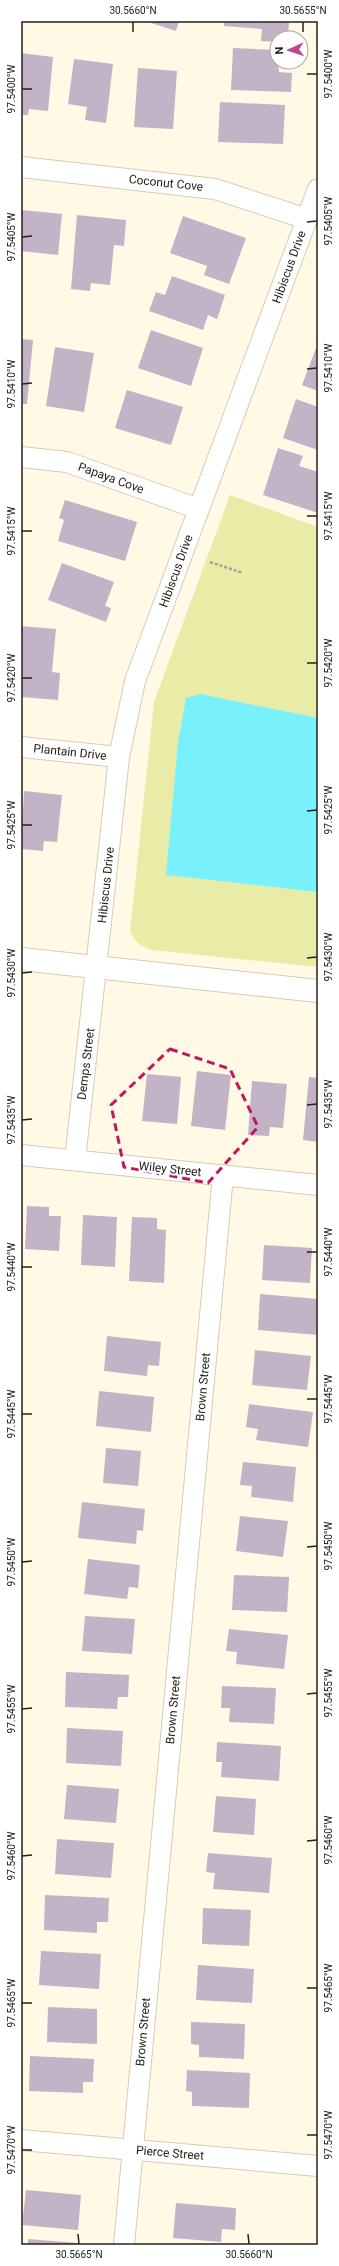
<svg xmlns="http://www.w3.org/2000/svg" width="339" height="2266" font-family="Roboto,sans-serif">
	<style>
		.green { fill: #e9eca6 }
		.water { fill: #78f1fd }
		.building { fill: #c3b3c7 }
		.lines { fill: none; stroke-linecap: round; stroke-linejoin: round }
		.minor-casing { stroke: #d4cdb6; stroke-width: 22 }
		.secondary-casing { stroke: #d4cdb6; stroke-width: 24 }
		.path { stroke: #a6a192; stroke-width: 2.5; stroke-dasharray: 3 2; stroke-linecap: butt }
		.minor { stroke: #fff; stroke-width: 20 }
		.secondary { stroke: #fff; stroke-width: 22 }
		.marked { fill: none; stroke: #c2185b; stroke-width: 3; stroke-dasharray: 8 5; stroke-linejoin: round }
		.ticks { fill: none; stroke: #252219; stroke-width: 1.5 }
		.labels { text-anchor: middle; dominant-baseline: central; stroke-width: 4; stroke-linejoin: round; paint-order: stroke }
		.street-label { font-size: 12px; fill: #252219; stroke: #fff }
		.neatline { fill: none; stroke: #252219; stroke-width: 1.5 }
		.ticks-label { font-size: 10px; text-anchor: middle; fill: #252219 }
	</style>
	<rect width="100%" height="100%" fill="#fff9e6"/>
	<path class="green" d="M230,495l88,32v440l-166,-17c-11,-3 -17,-8 -22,-18l24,-230z"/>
	<path class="water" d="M200,694l118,24v174l-152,-17 12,-133 8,-44z"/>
	<path class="building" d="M145,21h34l-3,10z
		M224,21h65l-1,17h-11v4l-16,-1 1,-12 -38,-3z
		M233,48l44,2 2,22 13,1 -1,19 -60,-2z
		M21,53l32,4 -5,54 -19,-2 -1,6h-7z
		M74,59l39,5 -7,59 -21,-3 2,-13 -19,-3z
		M138,68l39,3 -4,58 -39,-2z
		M220,102l65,3 -2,39 -65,-2z
		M22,210l40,4 -4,41 -37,-4z
		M77,215l49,5 -2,26 -10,-1 -4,40 -19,-2 -1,8 -19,-2z
		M183,216l63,22 -17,46 -25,-9 3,-9 -37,-13z
		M172,276l53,19 -8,24 -9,-4 -5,15 -54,-19 7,-19 9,3z
		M151,330l52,18 -12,38 -53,-18z
		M21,339l12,1 -6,64h-6z
		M55,347l39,6 -10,59 -38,-6z
		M316,348h2v43l-16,-6z
		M127,390l56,17 -12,38 -56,-17z
		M296,399l22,8v43l-35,-12z
		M278,448l25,8 -4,10 19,6v41l-55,-18z
		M65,500l72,22 -12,39 -67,-20 6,-21 -5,-2z
		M62,563l52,19 -9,24 6,2 -5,14 -58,-22z
		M21,626l35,3 -4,43 8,1 -2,27 -37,-3z
		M24,791l38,4 -5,47 -13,-1 -1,10 -22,-2z
		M197,1071l34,4 -6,55 -34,-4z
		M147,1074l34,3 -4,47 -35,-3z
		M309,1077l9,1v64l-15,-2z
		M252,1081l35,3 -4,44 -13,-1 -1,9 -21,-1z
		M27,1206l22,1v9h12l-2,35 -34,-2z
		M83,1215l34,2 -2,50 -34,-2z
		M132,1217l25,1v11l9,1 -2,53 -35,-2z
		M264,1245l48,3 -2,35 -48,-3z
		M260,1294l58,5v36l-60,-5z
		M107,1336l54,6 -2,24 -11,-1 -1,11 -43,-5z
		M255,1350l56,6 -4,34 -55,-5z
		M99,1391l55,6 -3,35 -55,-6z
		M249,1404l64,8 -5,35 -52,-7 2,-11 -12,-2z
		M106,1448l35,3 -3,35 -35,-3z
		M243,1462l53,5 -3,35 -42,-5 1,-11 -12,-1z
		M82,1502l63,7 -2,22 -6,-1 -1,14 -58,-6z
		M240,1516l48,5 -5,36 -47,-6z
		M88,1559l52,6 -2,23 -9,-1 -2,12 -43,-5z
		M234,1575l55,2 -2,35 -55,-2z
		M85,1616l50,3 -3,35 -50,-3z
		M229,1629l59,6 -4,34 -48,-5 1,-12 -11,-1z
		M66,1672l63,3 -1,22h-10l-1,12 -52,-2z
		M222,1686l54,2 -2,36 -45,-2 1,-14h-9z
		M67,1728l56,3 -2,35 -55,-3z
		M217,1742l64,4 -2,35 -58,-4 1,-15h-6z
		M67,1785l52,4 -3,34 -52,-4z
		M216,1796l40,3 -2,36 -41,-3z
		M57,1839l57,4 -3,35 -56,-4z
		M208,1853l64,5 -3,35 -56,-4 2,-16 -9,-1z
		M45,1895l64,3 -1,24h-11v11l-53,-3z
		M203,1908l48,2 -2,36 -47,-2z
		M41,1951l60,3 -2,35 -60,-4z
		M198,1965l56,4 -2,34 -56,-3z
		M48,2007l49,2v35l-50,-2z
		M191,2022l54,2 -1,35 -45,-2v-12l-8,-1z
		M30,2056l64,3 -1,23h-10v11l-54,-2z
		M187,2070l63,3 -1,35 -57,-2v-14l-6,-1z
		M26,2190l55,5 -3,35 -56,-5z
		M176,2203l60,5 -1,22 -13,-1 -1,13 -48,-4z
		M28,2239l50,4v2h-50z"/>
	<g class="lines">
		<defs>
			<path id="minor" d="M21,167l194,22 92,30
				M21,457l46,5 132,47
				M21,747l98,10
				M21,1155l297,30
				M75,1160l44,-403 16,-76 183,-492
				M21,2140l297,26
				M124,2245l99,-1070"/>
			<path id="secondary" d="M21,959l297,32"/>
		</defs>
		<use href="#minor" class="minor-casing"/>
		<use href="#secondary" class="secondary-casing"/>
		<path class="path" d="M210,562l33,11"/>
		<use href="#minor" class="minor"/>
		<use href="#secondary" class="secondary"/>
	</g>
	<path class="marked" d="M170,1049l60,20 28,58 -50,56 -84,-16 -13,-62z"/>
	<path class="ticks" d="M133,22v10M303,22v10M307,74h10M22,89h10M307,222l10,-1M22,237l10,-1M307,369l10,-1M22,384l10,-1M307,516h10M22,531h10M307,663h10M22,678h10M307,811l10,-1M22,825h10M307,958l10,-1M22,973l10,-1M307,1105l10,-1M22,1120l10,-1M307,1252h10M22,1267h10M307,1399h10M22,1414h10M307,1547l10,-1M22,1562l10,-1M307,1694l10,-1M22,1709l10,-1M307,1841l10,-1M22,1856l10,-1M307,1988h10M22,2003h10M307,2135h10M22,2150h10M78,2234l1,10M248,2234l1,10"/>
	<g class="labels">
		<g class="street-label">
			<text transform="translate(166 183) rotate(6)">Coconut Cove</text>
			<text transform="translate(289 267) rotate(-70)">Hibiscus Drive</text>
			<text transform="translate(111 478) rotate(20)">Papaya Cove</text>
			<text transform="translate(176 571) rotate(-70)">Hibiscus Drive</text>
			<text transform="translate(70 752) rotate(6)">Plantain Drive</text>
			<text transform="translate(106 885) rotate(-84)">Hibiscus Drive</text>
			<text transform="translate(86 1064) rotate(-83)">Demps Street</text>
			<text transform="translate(170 1169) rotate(6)">Wiley Street</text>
			<text transform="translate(203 1387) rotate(-85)">Brown Street</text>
			<text transform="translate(173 1710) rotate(-85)">Brown Street</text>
			<text transform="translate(143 2032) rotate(-85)">Brown Street</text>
			<text transform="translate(170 2153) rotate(5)">Pierce Street</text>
		</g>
	</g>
	<rect width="339" height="2266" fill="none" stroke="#ffffff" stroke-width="44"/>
	<g transform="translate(289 50) rotate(267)"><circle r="19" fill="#ffffff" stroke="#a8a7a3"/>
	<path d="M0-3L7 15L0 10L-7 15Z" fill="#c2428d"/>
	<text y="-6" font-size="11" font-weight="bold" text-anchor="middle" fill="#252219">N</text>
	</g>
	<rect x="22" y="22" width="295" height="2222" class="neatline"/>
	<g class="ticks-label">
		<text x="133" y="14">30.5660°N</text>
		<text x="303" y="14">30.5655°N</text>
		<text transform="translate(328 74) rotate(-90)" y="4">97.5400°W</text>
		<text transform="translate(11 89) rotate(-90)" y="4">97.5400°W</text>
		<text transform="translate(328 221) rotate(-90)" y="4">97.5405°W</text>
		<text transform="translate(11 237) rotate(-90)" y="4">97.5405°W</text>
		<text transform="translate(328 368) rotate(-90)" y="4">97.5410°W</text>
		<text transform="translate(11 384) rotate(-90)" y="4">97.5410°W</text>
		<text transform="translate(328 516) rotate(-90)" y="4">97.5415°W</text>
		<text transform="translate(11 531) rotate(-90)" y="4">97.5415°W</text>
		<text transform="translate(328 663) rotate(-90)" y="4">97.5420°W</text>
		<text transform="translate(11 678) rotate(-90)" y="4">97.5420°W</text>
		<text transform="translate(328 810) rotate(-90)" y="4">97.5425°W</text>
		<text transform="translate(11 825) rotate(-90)" y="4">97.5425°W</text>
		<text transform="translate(328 957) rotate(-90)" y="4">97.5430°W</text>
		<text transform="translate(11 973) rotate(-90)" y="4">97.5430°W</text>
		<text transform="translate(328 1104) rotate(-90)" y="4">97.5435°W</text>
		<text transform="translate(11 1120) rotate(-90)" y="4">97.5435°W</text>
		<text transform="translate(328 1252) rotate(-90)" y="4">97.5440°W</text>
		<text transform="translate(11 1267) rotate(-90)" y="4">97.5440°W</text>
		<text transform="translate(328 1399) rotate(-90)" y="4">97.5445°W</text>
		<text transform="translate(11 1414) rotate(-90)" y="4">97.5445°W</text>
		<text transform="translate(328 1546) rotate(-90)" y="4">97.5450°W</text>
		<text transform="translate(11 1562) rotate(-90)" y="4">97.5450°W</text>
		<text transform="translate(328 1693) rotate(-90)" y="4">97.5455°W</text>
		<text transform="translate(11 1709) rotate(-90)" y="4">97.5455°W</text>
		<text transform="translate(328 1840) rotate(-90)" y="4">97.5460°W</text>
		<text transform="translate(11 1856) rotate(-90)" y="4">97.5460°W</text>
		<text transform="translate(328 1988) rotate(-90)" y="4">97.5465°W</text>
		<text transform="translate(11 2003) rotate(-90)" y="4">97.5465°W</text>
		<text transform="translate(328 2135) rotate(-90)" y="4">97.5470°W</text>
		<text transform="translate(11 2150) rotate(-90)" y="4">97.5470°W</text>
		<text x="79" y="2258">30.5665°N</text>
		<text x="249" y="2258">30.5660°N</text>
	</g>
</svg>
